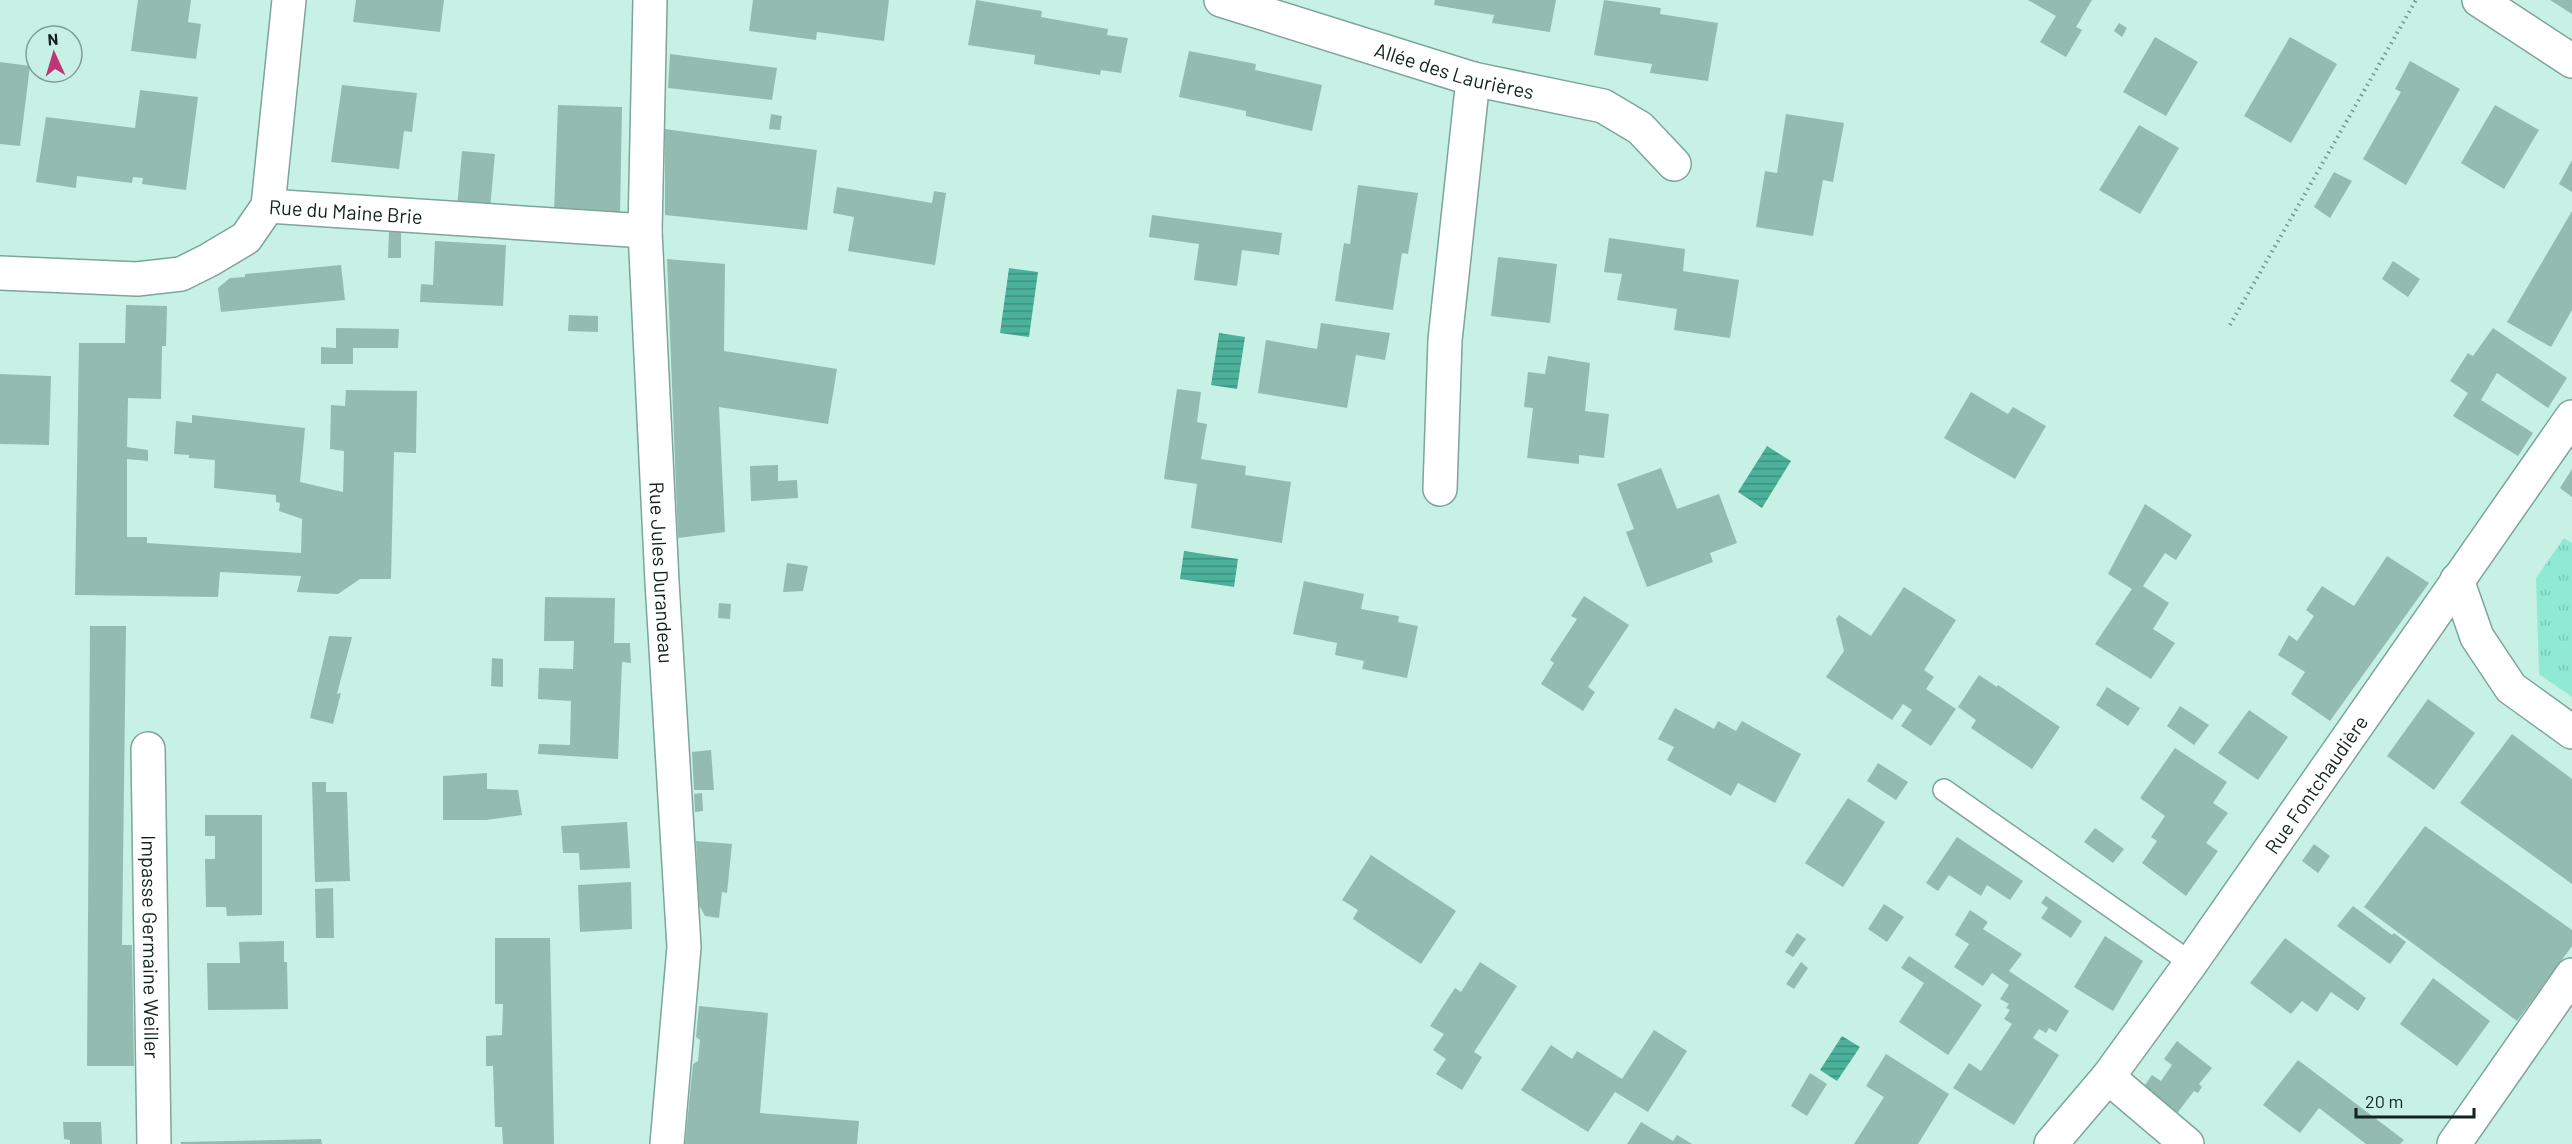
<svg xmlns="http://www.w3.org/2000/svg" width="2572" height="1144" font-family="Barlow,sans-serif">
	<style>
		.grass { fill: url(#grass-tufts) }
		.water { fill: url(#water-rules) }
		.building { fill: #93bbb0 }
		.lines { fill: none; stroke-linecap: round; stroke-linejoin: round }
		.lane-casing { stroke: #7da59a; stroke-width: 24 }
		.street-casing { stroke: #7da59a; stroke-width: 36 }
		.path { stroke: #77948c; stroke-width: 4; stroke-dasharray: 1.5 4.5; stroke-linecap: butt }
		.lane { stroke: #fff; stroke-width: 21 }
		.street { stroke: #fff; stroke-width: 33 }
		.labels { text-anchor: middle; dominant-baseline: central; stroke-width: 6; stroke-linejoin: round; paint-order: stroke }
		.street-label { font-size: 20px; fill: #13221e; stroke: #c8f1e6 }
	</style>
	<defs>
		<pattern id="grass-tufts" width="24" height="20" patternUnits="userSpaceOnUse" patternTransform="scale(1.5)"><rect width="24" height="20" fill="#90e9d3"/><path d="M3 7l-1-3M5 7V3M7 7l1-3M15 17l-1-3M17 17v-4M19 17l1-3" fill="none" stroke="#7bc8b5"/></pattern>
		<pattern id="water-rules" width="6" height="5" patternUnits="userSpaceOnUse" patternTransform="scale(1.5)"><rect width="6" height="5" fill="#4bb19b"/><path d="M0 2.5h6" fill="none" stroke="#3d907e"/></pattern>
	</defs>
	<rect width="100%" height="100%" fill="#c8f1e6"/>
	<path class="grass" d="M2564,538l8,5v154l-33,-23 -3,-96z"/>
	<path class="water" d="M1009,268l29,4 -9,65 -29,-4z
		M1219,333l26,4 -8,52 -26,-4z
		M1767,446l24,15 -29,47 -24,-16z
		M1184,551l54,8 -4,28 -54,-8z
		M1842,1036l18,11 -23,34 -17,-11z"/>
	<path class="building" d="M138,0h53l-3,22 13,2 -5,35 -65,-8z
		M356,0h88l-4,32 -87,-10z
		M753,0h136l-5,41 -67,-9 -1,8 -67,-9z
		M976,0l66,11 -1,6 67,12 -1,6 21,3 -7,35 -20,-3 -1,5 -66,-11 1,-9 -67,-10z
		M1435,0h121l-6,32 -58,-9 2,-8 -60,-10z
		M1604,0l57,8 -1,6 58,9 -10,58 -58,-8 2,-9 -58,-9z
		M2028,0h64l-16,27 6,3 -16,27 -26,-15 16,-26z
		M2550,0h22v14z
		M2119,23l8,5 -5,9 -8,-6z
		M2155,37l43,25 -32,54 -43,-24z
		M2290,37l47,27 -46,79 -47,-27z
		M1189,51l67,13 -1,6 67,15 -10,46 -66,-15v-5l-67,-14z
		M670,54l107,14 -5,32 -104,-12z
		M2410,61l50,28 -54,96 -43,-26 38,-67 -6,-3z
		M0,62l30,4 -10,80 -20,-2z
		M342,85l75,8 -5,39 -8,-1 -5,38 -68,-7z
		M140,90l58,7 -12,93 -44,-6 1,-6 -10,-1 -1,6 -55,-7 -1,12 -40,-6 10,-65 89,11z
		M558,105l64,2 -2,108 -66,-3z
		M2495,105l44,25 -35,59 -43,-26z
		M771,114l11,2 -2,14 -11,-1z
		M1786,114l58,9 -11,59 -10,-2 -10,56 -57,-9 9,-56 12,2z
		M2139,125l40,23 -39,66 -41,-24z
		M665,129l152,21 -10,80 -142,-15z
		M462,151l33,3 -5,55 -33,-1z
		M2572,160v32l-13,-8z
		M2334,172l18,9 -22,37 -16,-11z
		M1358,185l60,8 -10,61 -6,-1 -9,57 -58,-9 9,-58 6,1z
		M837,187l95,16 2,-12 12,2 -11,72 -87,-14 6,-34 -21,-4z
		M2572,211v99l-21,37 -44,-25z
		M1152,215l130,18 -3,22 -37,-5 -5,36 -43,-6 5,-36 -50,-7z
		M389,231l12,1v26h-13z
		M1609,238l76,11 -2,22 56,9 -9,58 -56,-8 3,-21 -60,-9 5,-26 -18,-2z
		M435,241l71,4 -3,61 -83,-4 1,-18 12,1z
		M1498,257l59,7 -7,59 -59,-7z
		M667,259l58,5 -1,87 113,18 -9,55 -109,-17 6,125 -47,6z
		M2393,261l27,18 -12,18 -26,-18z
		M341,265l4,35 -124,12 -3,-24 12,-10 15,-1v-3z
		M126,305l41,1 -1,40h-4l-1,53 -33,-1 -1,49 21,3v11l-21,-2v78h20v6l154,10 1,-34 -23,-8 1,-8 -4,-1v-7l-62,-7 1,-28 -26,-2v-3l-15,-1 2,-33 16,2v-8l113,13 -5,54 43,10 1,-41 -14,-2 1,-44 14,1 1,-16 71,1 -1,62 -22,-1 -3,127h-31l-22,15 -41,-2 4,-16 -81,-4 -2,25 -143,-2 4,-252h46z
		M569,315l29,1v16l-30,-1z
		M1321,323l69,10 -5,27 -29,-5 -9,53 -89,-15 8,-53 51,9z
		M336,328l63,1 -1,19h-45v16h-32v-17l15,1z
		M2493,328l74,50 -19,30 -51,-35 -16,27 52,33 -15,23 -65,-40 15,-23 -18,-12 18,-28 5,3z
		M1548,356l42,7 -5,48 24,3 -5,44 -25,-3v9l-52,-6 6,-50 -9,-1 4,-35 17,2z
		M0,374l51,2 -2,69 -49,-1z
		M1177,389l24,3 -4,30 10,2 -6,35 45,7 -1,9 46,7 -9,61 -91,-15 6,-44 -33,-5z
		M1971,392l37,22 5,-7 33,19 -31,53 -71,-41z
		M778,465v16l19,-1 1,18 -47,3 -1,-35z
		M1661,468l16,41 42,-15 18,49 -27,10 3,9 -66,25 -21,-55 8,-3 -17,-45z
		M2572,469v28l-12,-9z
		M2145,504l47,31 -16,25 -11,-7 -22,33 26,17 -16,26 22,14 -24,36 -56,-35 37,-55 -24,-15z
		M2387,556l42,27 -99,138 -39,-27 14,-22 -27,-17 11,-20 8,6 17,-25 -8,-6 16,-24 32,20z
		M787,563l21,3 -5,25 -20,1z
		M1304,581l60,13 -3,15 38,7 -1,6 20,4 -11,52 -45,-9 2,-8 -29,-6 2,-12 -44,-9z
		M1904,587l52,33 -32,50 10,7 -8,12 30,20 -25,37 -30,-20 11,-16 -9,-6 -11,16 -66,-43 18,-26 -8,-32 3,-4 32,21z
		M1584,596l45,29 -41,62 7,5 -12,19 -42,-27 13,-21 -4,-3 27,-41 -6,-3z
		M545,597l70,1 -1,45h16l1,20 -9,-1 -4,97 -80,-5 1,-10 31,1 1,-44 -33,-2 1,-31 34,1 1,-28h-30z
		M719,603l12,1 -1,15 -12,-1z
		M90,626h36l-4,319h10l2,121h-47z
		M329,636l23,1 -15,57 4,-1 -8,31 -23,-6z
		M492,658l11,1v28l-12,-1z
		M1979,675l18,12 1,-2 62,42 -28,42 -61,-41 5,-8 -18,-13z
		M2107,687l33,21 -12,18 -32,-21z
		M2428,699l47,34 -41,57 -47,-34z
		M2180,706l29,19 -15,20 -27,-19z
		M1675,708l39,21 4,-8 18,10 6,-10 59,33 -26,49 -37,-20 -7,13 -64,-36 7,-13 -16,-8z
		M2249,710l39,27 -30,43 -40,-27z
		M2512,734l60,45v105l-112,-81z
		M2175,748l52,34 -14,21 15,10 -22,30 12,8 -32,45 -44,-33 15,-22 -6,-4 14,-21 -25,-18z
		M711,750l3,40h-20l-2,-38z
		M1878,763l30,19 -12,18 -29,-19z
		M487,773v16l31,1 4,25 -36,5h-43v-44z
		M312,782h14v10h21l3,89 -35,1z
		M702,793l1,18 -8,1 -1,-18z
		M1848,798l37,24 -42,65 -38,-24z
		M205,815h57v100l-35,1 -1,-9h-20l-1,-48h10v-23h-10z
		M627,822l3,46 -50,2 -1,-17h-16l-2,-27z
		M2425,826l147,104v16l-55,75 -153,-114z
		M2095,828l29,21 -11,14 -29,-21z
		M1957,837l66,44 -13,19 -23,-15 -6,11 -32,-21 -11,16 -12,-8z
		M696,841l36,3 -5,49 -5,-1 -3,26 -14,-2 -6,-11z
		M2314,844l16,12 -12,17 -16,-12z
		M1371,855l85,56 -35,53 -68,-45 5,-9 -16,-10z
		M631,882l1,47 -52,3 -2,-47z
		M333,888l1,50h-18l-1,-49z
		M2046,896l36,25 -11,17 -30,-20 7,-10 -7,-5z
		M1884,904l20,13 -17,25 -19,-13z
		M2353,906l39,29 2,-2 12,9 -16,22 -53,-38z
		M1970,910l18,12 -5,7 39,25 -13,17 60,40 -13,21 -7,-4 -3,5 -7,-4 -6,9 26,17 -45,70 -61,-37 16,-25 12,8 31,-47 -8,-5 6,-9 -4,-2 3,-4 -9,-5 9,-14 -17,-12 -9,13 -29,-19 15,-23 -14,-9z
		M1797,933l9,6 -13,18 -8,-5z
		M2105,936l38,25 -30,50 -39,-24z
		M495,938h55l4,206h-51l-1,-17h-7l-2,-61h-7v-30l16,-1 1,-31h-8z
		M2285,938l81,60 -8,13 -27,-19 -14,20 -15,-11 -11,13 -41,-31z
		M284,941v21h3l1,47 -80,1 -1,-47h33l-1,-21z
		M1909,956l73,49 -34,50 -49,-33 25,-39 -23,-15z
		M1480,962l37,24 -43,66 8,5 -20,33 -26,-16 10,-15 -13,-9 11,-16 -14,-8 25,-38 6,4z
		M1801,962l7,6 -14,21 -8,-5z
		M2433,978l57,43 -33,45 -57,-42z
		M699,1006l69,7 -8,100 99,8 -2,23h-172l8,-80 5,-3 2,-21 -4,-3z
		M1654,1030l33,21 -39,61 -33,-20 -27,40 -67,-42 30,-45 21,14 5,-8 45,28z
		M2177,1041l35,27 -13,16 3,3 -4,6 -4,-2 -22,29 -32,-28 12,-17 9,6 11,-16 -8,-6z
		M1886,1054l63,40 -31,50h-64l30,-47 -18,-11z
		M2298,1060l106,80 -4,4h-34l-47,-36 -19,25 -37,-28z
		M1810,1073l17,11 -20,32 -16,-10z
		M63,1122h38l1,22h-32v-4l-6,-1z
		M1641,1122l32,19 4,-6 15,9h-65z
		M321,1139l1,5h-141v-2z"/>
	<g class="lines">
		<defs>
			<path id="lane" d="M1944,790l247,173"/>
			<g id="street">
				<path id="s1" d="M650,0l-5,231 17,351 22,365 -17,197"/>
				<path id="s2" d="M1221,0l252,79 130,27 37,22 34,36"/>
				<path d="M2479,0l93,61"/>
				<path id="s3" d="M268,206l377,25"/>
				<path d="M0,273l137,6 44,-5 28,-14 37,-22 22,-32 21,-206"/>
				<path d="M1440,489l5,-149 28,-261"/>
				<path d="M2457,580l20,57 34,51 61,44"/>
				<path id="s4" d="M148,749l6,395"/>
				<path d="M2108,1077l79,67"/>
				<path id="s5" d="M2051,1144l57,-67 83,-114 381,-546"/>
				<path d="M2454,1144l118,-169"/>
			</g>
		</defs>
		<use href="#lane" class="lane-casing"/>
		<use href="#street" class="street-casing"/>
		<path class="path" d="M2230,325l186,-325"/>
		<use href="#lane" class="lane"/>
		<use href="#street" class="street"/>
	</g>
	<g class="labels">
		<g class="street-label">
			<text stroke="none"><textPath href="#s2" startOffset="244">Allée des Laurières</textPath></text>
			<text stroke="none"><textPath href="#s3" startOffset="78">Rue du Maine Brie</textPath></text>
			<text stroke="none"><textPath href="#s1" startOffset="573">Rue Jules Durandeau</textPath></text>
			<text stroke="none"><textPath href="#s5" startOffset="447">Rue Fontchaudière</textPath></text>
			<text stroke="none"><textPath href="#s4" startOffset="198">Impasse Germaine Weiller</textPath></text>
		</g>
	</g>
	<g transform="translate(54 54) rotate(356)"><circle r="28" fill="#c8f1e6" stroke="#809e96" stroke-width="1.5"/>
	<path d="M0-4.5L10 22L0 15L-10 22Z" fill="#be3675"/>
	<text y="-9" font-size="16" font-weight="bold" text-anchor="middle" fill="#13221e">N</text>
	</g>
	<path d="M2356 1108v9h118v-9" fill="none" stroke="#13221e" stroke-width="3"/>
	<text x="2365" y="1108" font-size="18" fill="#13221e" stroke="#c8f1e6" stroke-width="4.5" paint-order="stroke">20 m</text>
</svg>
